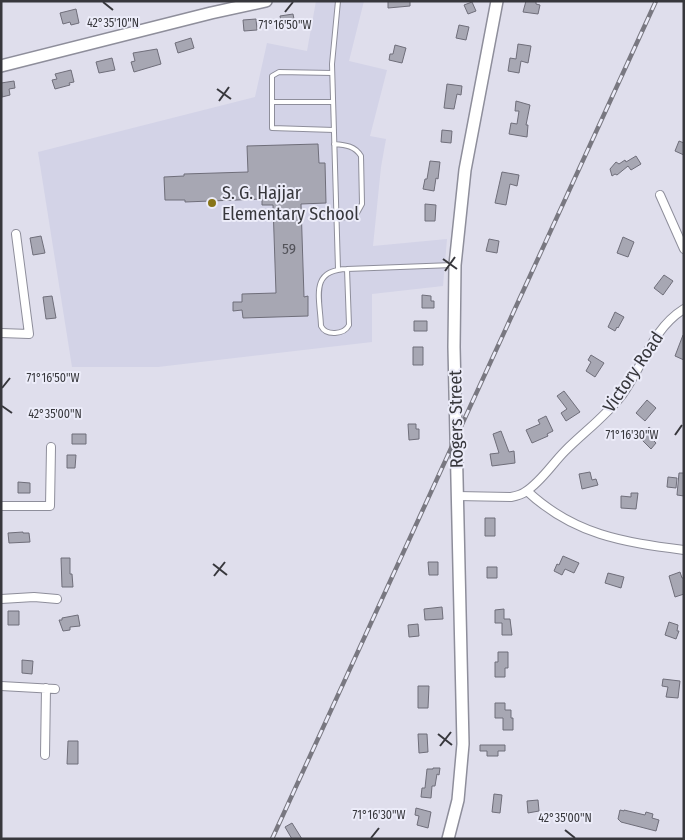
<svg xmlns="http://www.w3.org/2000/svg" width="685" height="840" font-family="'Fira Sans Condensed',sans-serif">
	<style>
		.built { fill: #d3d3e7 }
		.building { fill: #a7a7b3; stroke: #6f6e7a }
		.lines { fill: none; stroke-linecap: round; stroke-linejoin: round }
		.lane-casing { stroke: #8e8e9b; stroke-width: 6 }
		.street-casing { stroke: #8e8e9b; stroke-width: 10 }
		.secondary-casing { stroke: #8e8e9b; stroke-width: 14 }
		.lane { stroke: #fff; stroke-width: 4 }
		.street { stroke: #fff; stroke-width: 8 }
		.secondary { stroke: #fff; stroke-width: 11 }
		.rail-casing { stroke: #797881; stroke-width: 4.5 }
		.rail { stroke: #ececf9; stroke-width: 2.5; stroke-dasharray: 8; stroke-linecap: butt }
		.ticks { fill: none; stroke: #37373c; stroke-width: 2 }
		.poi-dot { fill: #887518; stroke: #ececf9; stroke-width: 2 }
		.labels { text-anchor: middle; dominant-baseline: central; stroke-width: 4; stroke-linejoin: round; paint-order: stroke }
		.number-label { font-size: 15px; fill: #53535a }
		.poi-label { font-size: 18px; fill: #37373c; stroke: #ececf9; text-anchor: start }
		.street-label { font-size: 18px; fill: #37373c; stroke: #ececf9 }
		.ticks-label { font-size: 12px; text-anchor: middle; fill: #37373c; stroke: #ececf9; stroke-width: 4; stroke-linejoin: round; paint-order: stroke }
	</style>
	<rect width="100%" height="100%" fill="#dfdeec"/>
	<path class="built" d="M316,1h48l-15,60 38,9 -17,66 16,3 -5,28 -8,79 74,-7 -4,47 -71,8v48l-214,25h-86l-34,-215 217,-55 12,-54 40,8z"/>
	<path class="building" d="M388,1h22v5l-22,2z
		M526,1h10v3l4,1 -2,9 -15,-2z
		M472,2l4,9 -8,3 -4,-9z
		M76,9l3,14 -8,2 -1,-3 -7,2 -3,-11z
		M293,14l2,10 -13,2 -2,-10z
		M256,19l1,11 -13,1 -1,-11z
		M459,25l10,2 -3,13 -10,-2z
		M191,38l3,10 -16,5 -3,-10z
		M518,44l13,2 -3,17 -7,-2 -2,12 -11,-2 2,-13 6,1z
		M395,45l11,3 -4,15 -13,-3 1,-6h3z
		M157,49l4,15 -27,8 -3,-10 4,-1 -2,-8z
		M112,58l3,12 -16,3 -3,-11z
		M71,70l3,12 -5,1 1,2 -15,4 -3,-9 5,-1 -2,-5z
		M14,81l1,7 -6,1 1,6 -8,2 -1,-14z
		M447,84l15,2 -1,9 -4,-1 -3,15 -10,-1z
		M516,101l14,4 -4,20h2l-1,12 -18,-3 2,-11 6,1 2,-13h-4z
		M442,130l10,1 -1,12 -10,-1z
		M679,141l5,2v12l-9,-4z
		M318,144l1,19h6l1,40 -25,1 3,93 4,-1v20l-65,2 -1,-8 -9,1v-9h9v-8l34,-1 -3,-88h-11v-6l-77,3v-2h-20l-1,-23 20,-1v-2l64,-2 -1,-26z
		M636,156l5,8 -10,6 -3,-4 -11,9 -2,-1 -3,2 -2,-7 6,-7 3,2 6,-4 1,2z
		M430,161l10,1 -2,17 -2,-1 -2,13 -11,-2 2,-10h2z
		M502,172l17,3 -2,11 -7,-2 -4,21 -11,-2z
		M425,204l11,1 -1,16h-10z
		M41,236l4,17 -12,2 -3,-17z
		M623,237l11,5 -6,15 -11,-4z
		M489,239l10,2 -2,12 -11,-2z
		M664,275l9,6 -10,14 -9,-7z
		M422,295l9,1v5h3v7h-12z
		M52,296l4,22 -10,1 -3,-22z
		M615,312l9,5 -6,11 -1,-1 -2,4 -7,-4z
		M414,321h13v10h-13z
		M683,335h1v25l-9,-4z
		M413,347h10v18h-10z
		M591,355l13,8 -9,14 -9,-6 5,-9 -3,-2z
		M564,391l16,21 -14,9 -5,-8 6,-4 -10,-13z
		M647,400l9,8 -11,13 -9,-8z
		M546,416l7,15 -6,3 1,2 -16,7 -6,-13 14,-6 -2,-4z
		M408,424h8v5h3v10l-10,1z
		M649,427l8,7 -4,6 3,3 -5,6 -11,-11z
		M501,431l8,21 5,-1 1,12 -23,3 -2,-12 9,-1 -6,-19z
		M72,434h14v10h-14z
		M67,455h9l-1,13h-8z
		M590,472l2,8 4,-1 2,6 -16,4 -3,-15z
		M679,473h5v23l-7,-1z
		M668,477l9,1 -1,10 -9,-1z
		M18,482l12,1v10h-12z
		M631,493h7l-2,16 -15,-1v-12l10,1z
		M485,518h10v18h-10z
		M23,532v1h6l1,9 -21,1 -1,-10z
		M563,556l16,7 -5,10 -9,-4 -3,6 -8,-4 3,-7 2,1z
		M61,558h9v16h2l1,13h-11z
		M428,562h10v13h-9z
		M487,567h10v11h-10z
		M680,572l2,6h2v16l-9,3 -6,-21z
		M608,573l16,4 -3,11 -16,-5z
		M442,607l1,12 -18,1 -1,-11z
		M504,609v10h6l2,16h-10v-12h-7v-13z
		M8,611h11v14h-11z
		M78,615l2,11 -10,1v3l-7,1 -4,-11h3v-2z
		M669,622l9,3 -1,6h2l-3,8 -11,-4z
		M418,624l1,12 -10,1 -1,-12z
		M498,652h10v16h-3v9h-10v-15h3z
		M22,660l11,1 -1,13 -10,-1z
		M663,679l17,2 -2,17 -12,-1 2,-10 -6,-1z
		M418,686h11l-1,22h-10z
		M495,703h10v7h6v8h2v12h-10v-12h-8z
		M418,734h9l1,18 -9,1z
		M68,741h10v23h-11z
		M480,745h25v6h-7v5h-11v-5h-7z
		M433,768h7l-1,7 -2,-1 -2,12h-3l-1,12 -10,-1 1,-9h3l2,-19h6z
		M494,794l8,1 -2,18 -8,-1z
		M538,800l1,11 -11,2 -1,-12z
		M416,808l15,4 -3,16 -11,-3 2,-9 -4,-1z
		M620,810l4,1v-1l21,5 1,-3 7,2 -1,4 7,2 -3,11 -35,-9 -3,-3z
		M292,823l10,16h-10l-7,-12z"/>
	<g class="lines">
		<defs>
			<path id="lane" d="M338,1l-6,63 6,205
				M332,73l-53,-1 -7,4v52l62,2
				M272,102h61
				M334,144c12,1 21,2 27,12l1,48 -5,9 -10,4 -10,1
				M347,269l2,56c-5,10 -23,11 -28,1 -1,-28 -12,-56 26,-57l106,-4"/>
			<path id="street" d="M660,195l24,54
				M1,333l28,1 -13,-100
				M527,491c47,44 96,51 157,59
				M457,496l54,1c5,-1 10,-2 14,-5 16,-10 27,-28 40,-41 19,-19 41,-35 57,-56 21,-29 30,-66 62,-86
				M1,506h49l1,-59
				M1,599l33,-2 23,2
				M1,686l54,3
				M45,755l1,-67"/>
			<path id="secondary" d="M1,66l210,-53 55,-12
				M448,839l10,-39 5,-56 -9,-397 1,-82 10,-95 32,-169"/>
		</defs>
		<use href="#lane" class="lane-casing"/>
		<use href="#street" class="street-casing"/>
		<use href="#secondary" class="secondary-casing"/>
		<use href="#lane" class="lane"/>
		<use href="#street" class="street"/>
		<use href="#secondary" class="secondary"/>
		<defs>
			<path id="rail" d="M272,839l384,-838"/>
		</defs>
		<use href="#rail" class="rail-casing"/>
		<use href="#rail" class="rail"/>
	</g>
	<path class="ticks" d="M103,2l10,8M285,12l8,-10M217,89l14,10M219,101l10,-14M443,259l14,10M445,271l10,-14M2,388l8,-10M2,406l10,7M675,435l7,-10M213,564l14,11M214,576l11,-14M438,734l14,11M440,746l11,-14M565,830l10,8M371,838l8,-10"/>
	<circle class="poi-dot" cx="212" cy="203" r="5"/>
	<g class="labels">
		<g class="number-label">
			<text x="289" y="249">59</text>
		</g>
		<g class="poi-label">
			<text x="222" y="193">S. G. Hajjar<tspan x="222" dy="21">Elementary School</tspan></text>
		</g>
		<g class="street-label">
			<text transform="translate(633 372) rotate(-56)">Victory Road</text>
			<text transform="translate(456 419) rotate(-91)">Rogers Street</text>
		</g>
	</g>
	<g class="ticks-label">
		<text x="113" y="27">42°35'10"N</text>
		<text x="285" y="29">71°16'50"W</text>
		<text x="53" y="382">71°16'50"W</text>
		<text x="55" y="418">42°35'00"N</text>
		<text x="632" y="439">71°16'30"W</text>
		<text x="379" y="819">71°16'30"W</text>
		<text x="565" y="822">42°35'00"N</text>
	</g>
	<rect width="685" height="840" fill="none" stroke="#37373c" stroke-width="5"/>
</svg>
